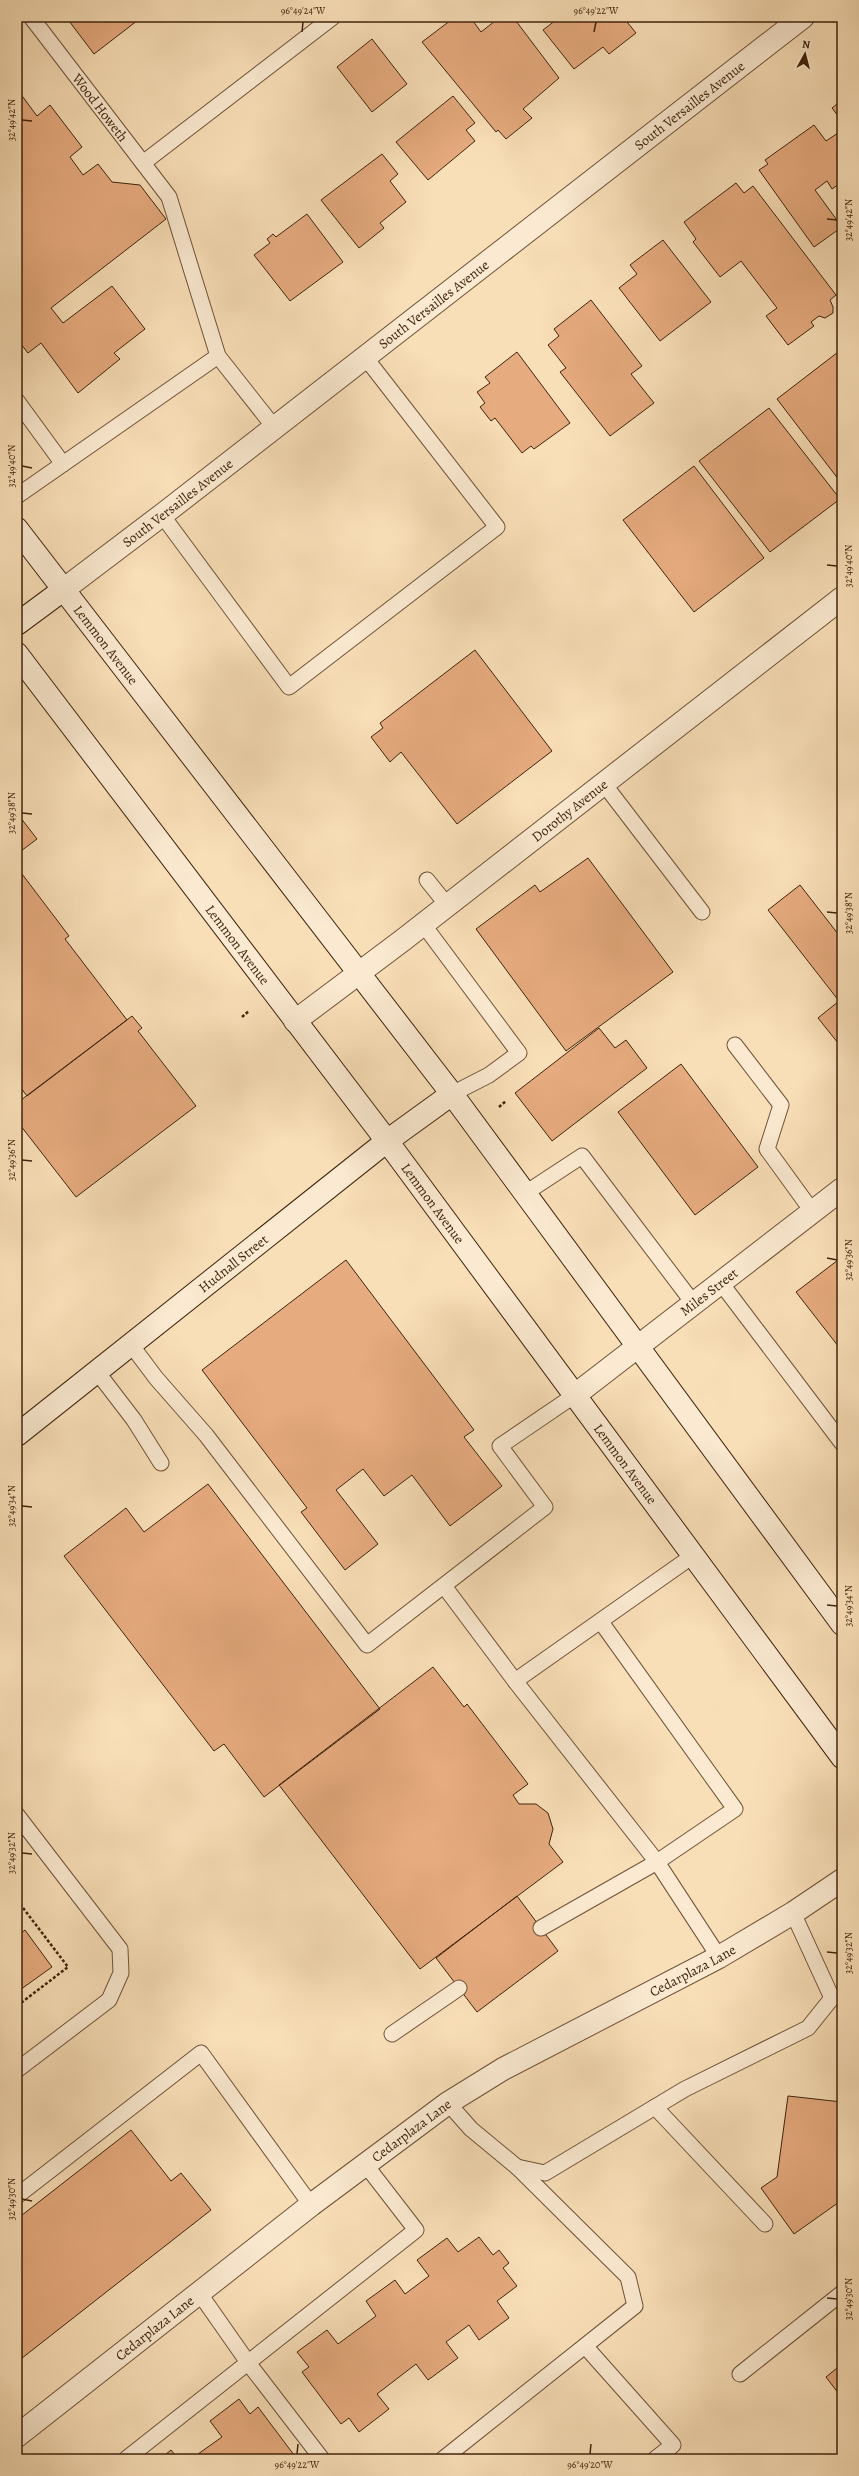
<svg xmlns="http://www.w3.org/2000/svg" width="859" height="2476" font-family="Alegreya,serif">
	<style>
		.building { fill: #e6ab7f; stroke: #3f240d }
		.lines { fill: none; stroke-linecap: round; stroke-linejoin: round }
		.lane-casing { stroke: #6e5338; stroke-width: 17 }
		.street-casing { stroke: #6e5338; stroke-width: 24 }
		.secondary-casing { stroke: #3f240d; stroke-width: 24 }
		.path { stroke: #3f240d; stroke-width: 2.5; stroke-dasharray: 3 2; stroke-linecap: butt }
		.lane { stroke: #fbead1; stroke-width: 15 }
		.street { stroke: #fbead1; stroke-width: 22 }
		.secondary { stroke: #fbead1; stroke-width: 22 }
		.ticks { fill: none; stroke: #3f240d; stroke-width: 1.5 }
		.labels { text-anchor: middle; dominant-baseline: central; stroke-width: 4; stroke-linejoin: round; paint-order: stroke }
		.street-label { font-size: 14px; fill: #3f240d; stroke: #fbead1 }
		.neatline { fill: none; stroke: #3f240d; stroke-width: 1.5 }
		.ticks-label { font-size: 10px; text-anchor: middle; fill: #3f240d }
	</style>
	<rect width="100%" height="100%" fill="#f9dfb8"/>
	<filter id="stains"><feTurbulence type="fractalNoise" baseFrequency=".005" numOctaves="4"/><feColorMatrix values="0 0 0 0 .2 0 0 0 0 .09 0 0 0 0 .02 0 0 0 .5 -.17"/></filter>
	<radialGradient id="worn" r=".72"><stop offset=".6" stop-color="#630" stop-opacity="0"/><stop offset="1" stop-color="#630" stop-opacity=".3"/></radialGradient>
	<path class="building" d="M66,17h76l-48,37z
		M455,17h15l11,15 19,-15h13l46,61 -36,31 9,9 -26,21 -8,-9 -2,2 -74,-90z
		M560,17h63l13,16 -27,21 -6,-7 -29,22 -31,-39z
		M372,39l35,45 -35,28 -35,-45z
		M17,89l20,27 13,-11 32,42 -12,10 13,18 15,-11 14,18 28,3 26,34 -115,89 12,15 49,-37 33,43 -31,24 6,6 -42,34 -37,-50 -13,10 -11,-14z
		M453,96l22,27 -9,7 9,11 -47,39 -32,-38z
		M842,100v21l-10,-13z
		M814,125l12,16 12,-8 4,6v43l-10,7 -5,-8 -12,9 27,37 -28,20 -55,-77 9,-6 -3,-4z
		M382,154l16,20 -8,7 16,21 -26,21 4,5 -25,20 -38,-48z
		M736,183l8,10 9,-7 83,109 -6,5 3,7v6l-8,5 -6,-2 -8,6 3,4 -26,19 -22,-29 11,-8 -36,-47 -21,16 -27,-35 3,-3 -12,-17z
		M307,214l36,48 -53,39 -36,-46 16,-12 -3,-4 6,-5 3,3z
		M663,240l48,62 -51,39 -41,-53 18,-14 -7,-9z
		M591,300l51,66 -11,8 23,29 -44,33 -50,-64 6,-4 -18,-23 11,-9 -5,-7z
		M842,349v135l-65,-85z
		M517,352l53,71 -36,26 -3,-3 -9,7 -27,-35 -4,3 -11,-14 5,-4 -8,-11 13,-9 -5,-6z
		M769,408l71,91 -70,53 -71,-91z
		M694,466l70,92 -70,54 -71,-92z
		M475,650l77,101 -95,73 -56,-72 -11,10 -19,-25 12,-9 -3,-5z
		M17,813l20,26 -20,15z
		M588,858l85,114 -107,79 -90,-122 59,-44 5,7z
		M19,870l50,66 -4,3 62,81 -100,76 -10,-13v-212z
		M800,885l42,54v109l-24,-30 21,-17 -71,-91z
		M132,1016l10,12 -4,3 58,75 -120,91 -59,-76v-18z
		M599,1028l16,20 11,-8 21,28 -95,73 -37,-48z
		M681,1064l77,103 -63,48 -77,-103z
		M842,1257v94l-46,-59z
		M346,1260l128,170 -10,7 38,49 -52,40 -38,-51 -28,21 -21,-27 -27,21 42,54 -33,26 -44,-58 6,-4 -105,-138z
		M208,1484l172,225 -116,88 -40,-53 -10,7 -150,-195 62,-48 18,24z
		M433,1667l31,40 3,-3 61,80 -15,11 6,9h17l12,9 5,16 -4,15 14,18 -143,107 -141,-184z
		M517,1896l41,55 -81,61 -41,-54z
		M17,1930l3,4 5,-4 27,37 -35,25z
		M788,2096l54,6v98l-48,34 -33,-46 16,-11z
		M131,2130l40,51 10,-8 30,37 -194,152v-143z
		M479,2237l14,18 6,-5 10,13 -6,5 14,18 -20,15 12,17 -30,22 -10,-15 -23,17 12,16 -30,22 -12,-16 -39,30 12,15 -30,23 -10,-14 -8,6 -39,-52 7,-5 -12,-15 30,-22 11,14 38,-28 -10,-15 29,-21 10,14 24,-18 -12,-16 30,-22 11,14z
		M842,2364v34l-16,-21z
		M239,2399l11,15 8,-7 39,52h-106l31,-22 -12,-16z
		M171,2450l7,9h-18z"/>
	<g class="lines">
		<defs>
			<g id="lane">
				<path id="s1" d="M31,17l138,180 49,159 56,71"/>
				<path d="M143,163l190,-146"/>
				<path d="M17,401l46,63"/>
				<path d="M17,496l201,-140"/>
				<path d="M162,515l127,172 208,-160 -132,-170"/>
				<path d="M604,784l98,128"/>
				<path d="M427,880l20,25"/>
				<path d="M423,924l96,129 -30,22 -37,19"/>
				<path d="M735,1045l46,60 -14,44 45,62"/>
				<path d="M524,1194l58,-38 112,148"/>
				<path d="M721,1283l121,160"/>
				<path d="M132,1346l24,32 50,57 161,210 178,-138 -45,-61 75,-51"/>
				<path d="M98,1373l36,47 27,43"/>
				<path d="M444,1586l71,95 142,181 62,95"/>
				<path d="M515,1681l179,-126"/>
				<path d="M17,1815l103,134 1,24 -12,27 -92,70"/>
				<path d="M541,1928l116,-66 78,-53 -134,-187"/>
				<path d="M392,2034l67,-46"/>
				<path d="M448,2103l23,26 46,38 28,6 140,-84 123,-61 24,-30 -39,-85"/>
				<path d="M655,2107l110,117"/>
				<path d="M17,2196l184,-143 110,152"/>
				<path d="M200,2294l49,70 73,95"/>
				<path d="M585,2346l88,99 -18,14"/>
				<path d="M740,2374l102,-81"/>
				<path d="M126,2459l290,-229 -51,-66"/>
				<path d="M443,2459l192,-153 -7,-29 -111,-110"/>
			</g>
			<g id="street">
				<path id="s2" d="M63,590l99,-75 641,-498"/>
				<path id="s3" d="M295,1021l108,-81 439,-342"/>
				<path id="s4" d="M575,1395l267,-206"/>
				<path id="s5" d="M17,2436l294,-231 137,-102 55,-34 216,-112 74,-44 49,-33"/>
			</g>
			<g id="secondary">
				<path id="s6" d="M17,529l435,565 390,530"/>
				<path d="M17,624l46,-34"/>
				<path id="s7" d="M17,654l370,487 455,616"/>
				<path id="s8" d="M17,1435l370,-294 65,-47"/>
			</g>
		</defs>
		<use href="#lane" class="lane-casing"/>
		<use href="#street" class="street-casing"/>
		<use href="#secondary" class="secondary-casing"/>
		<path class="path" d="M242,1017l7,-6
			M499,1107l7,-6
			M17,1900l51,67 -51,39"/>
		<use href="#lane" class="lane"/>
		<use href="#street" class="street"/>
		<use href="#secondary" class="secondary"/>
	</g>
	<path class="ticks" d="M302,32l1,-10M594,32l2,-10M22,120l10,1M827,219l10,1M22,466l10,2M827,565l10,1M22,813l10,1M827,912l10,1M22,1160l10,1M827,1258l10,2M22,1506l10,1M827,1605l10,1M22,1853l10,1M827,1952l10,1M22,2199l10,2M827,2298l10,1M297,2454l1,-10M590,2454l1,-10"/>
	<g class="labels">
		<g class="street-label">
			<text stroke="none"><textPath href="#s2" startOffset="792">South Versailles Avenue</textPath></text>
			<text stroke="none"><textPath href="#s1" startOffset="114">Wood Howeth</textPath></text>
			<text stroke="none"><textPath href="#s2" startOffset="468">South Versailles Avenue</textPath></text>
			<text stroke="none"><textPath href="#s2" startOffset="144">South Versailles Avenue</textPath></text>
			<text stroke="none"><textPath href="#s6" startOffset="146">Lemmon Avenue</textPath></text>
			<text stroke="none"><textPath href="#s3" startOffset="346">Dorothy Avenue</textPath></text>
			<text stroke="none"><textPath href="#s7" startOffset="365">Lemmon Avenue</textPath></text>
			<text stroke="none"><textPath href="#s7" startOffset="689">Lemmon Avenue</textPath></text>
			<text stroke="none"><textPath href="#s8" startOffset="276">Hudnall Street</textPath></text>
			<text stroke="none"><textPath href="#s4" startOffset="169">Miles Street</textPath></text>
			<text stroke="none"><textPath href="#s7" startOffset="1013">Lemmon Avenue</textPath></text>
			<text stroke="none"><textPath href="#s5" startOffset="823">Cedarplaza Lane</textPath></text>
			<text stroke="none"><textPath href="#s5" startOffset="499">Cedarplaza Lane</textPath></text>
			<text stroke="none"><textPath href="#s5" startOffset="175">Cedarplaza Lane</textPath></text>
		</g>
	</g>
	<rect width="859" height="2476" fill="none" stroke="#f9dfb8" stroke-width="44"/>
	<g transform="translate(805 54) rotate(7)" stroke="#fbead1" stroke-width="3" paint-order="stroke">
	<path d="M0-3L7 15L0 10L-7 15Z" fill="#3f240d"/>
	<text y="-6" font-size="11" font-weight="bold" text-anchor="middle" fill="#3f240d">N</text>
	</g>
	<rect x="22" y="22" width="815" height="2432" class="neatline"/>
	<g class="ticks-label">
		<text x="303" y="14">96°49'24"W</text>
		<text x="596" y="14">96°49'22"W</text>
		<text transform="translate(11 120) rotate(-90)" y="4">32°49'42"N</text>
		<text transform="translate(848 220) rotate(-90)" y="4">32°49'42"N</text>
		<text transform="translate(11 466) rotate(-90)" y="4">32°49'40"N</text>
		<text transform="translate(848 566) rotate(-90)" y="4">32°49'40"N</text>
		<text transform="translate(11 813) rotate(-90)" y="4">32°49'38"N</text>
		<text transform="translate(848 913) rotate(-90)" y="4">32°49'38"N</text>
		<text transform="translate(11 1160) rotate(-90)" y="4">32°49'36"N</text>
		<text transform="translate(848 1260) rotate(-90)" y="4">32°49'36"N</text>
		<text transform="translate(11 1506) rotate(-90)" y="4">32°49'34"N</text>
		<text transform="translate(848 1606) rotate(-90)" y="4">32°49'34"N</text>
		<text transform="translate(11 1853) rotate(-90)" y="4">32°49'32"N</text>
		<text transform="translate(848 1953) rotate(-90)" y="4">32°49'32"N</text>
		<text transform="translate(11 2199) rotate(-90)" y="4">32°49'30"N</text>
		<text transform="translate(848 2299) rotate(-90)" y="4">32°49'30"N</text>
		<text x="297" y="2468">96°49'22"W</text>
		<text x="590" y="2468">96°49'20"W</text>
	</g>
	<rect width="100%" height="100%" filter="url(#stains)"/>
	<rect width="100%" height="100%" fill="url(#worn)"/>
</svg>
